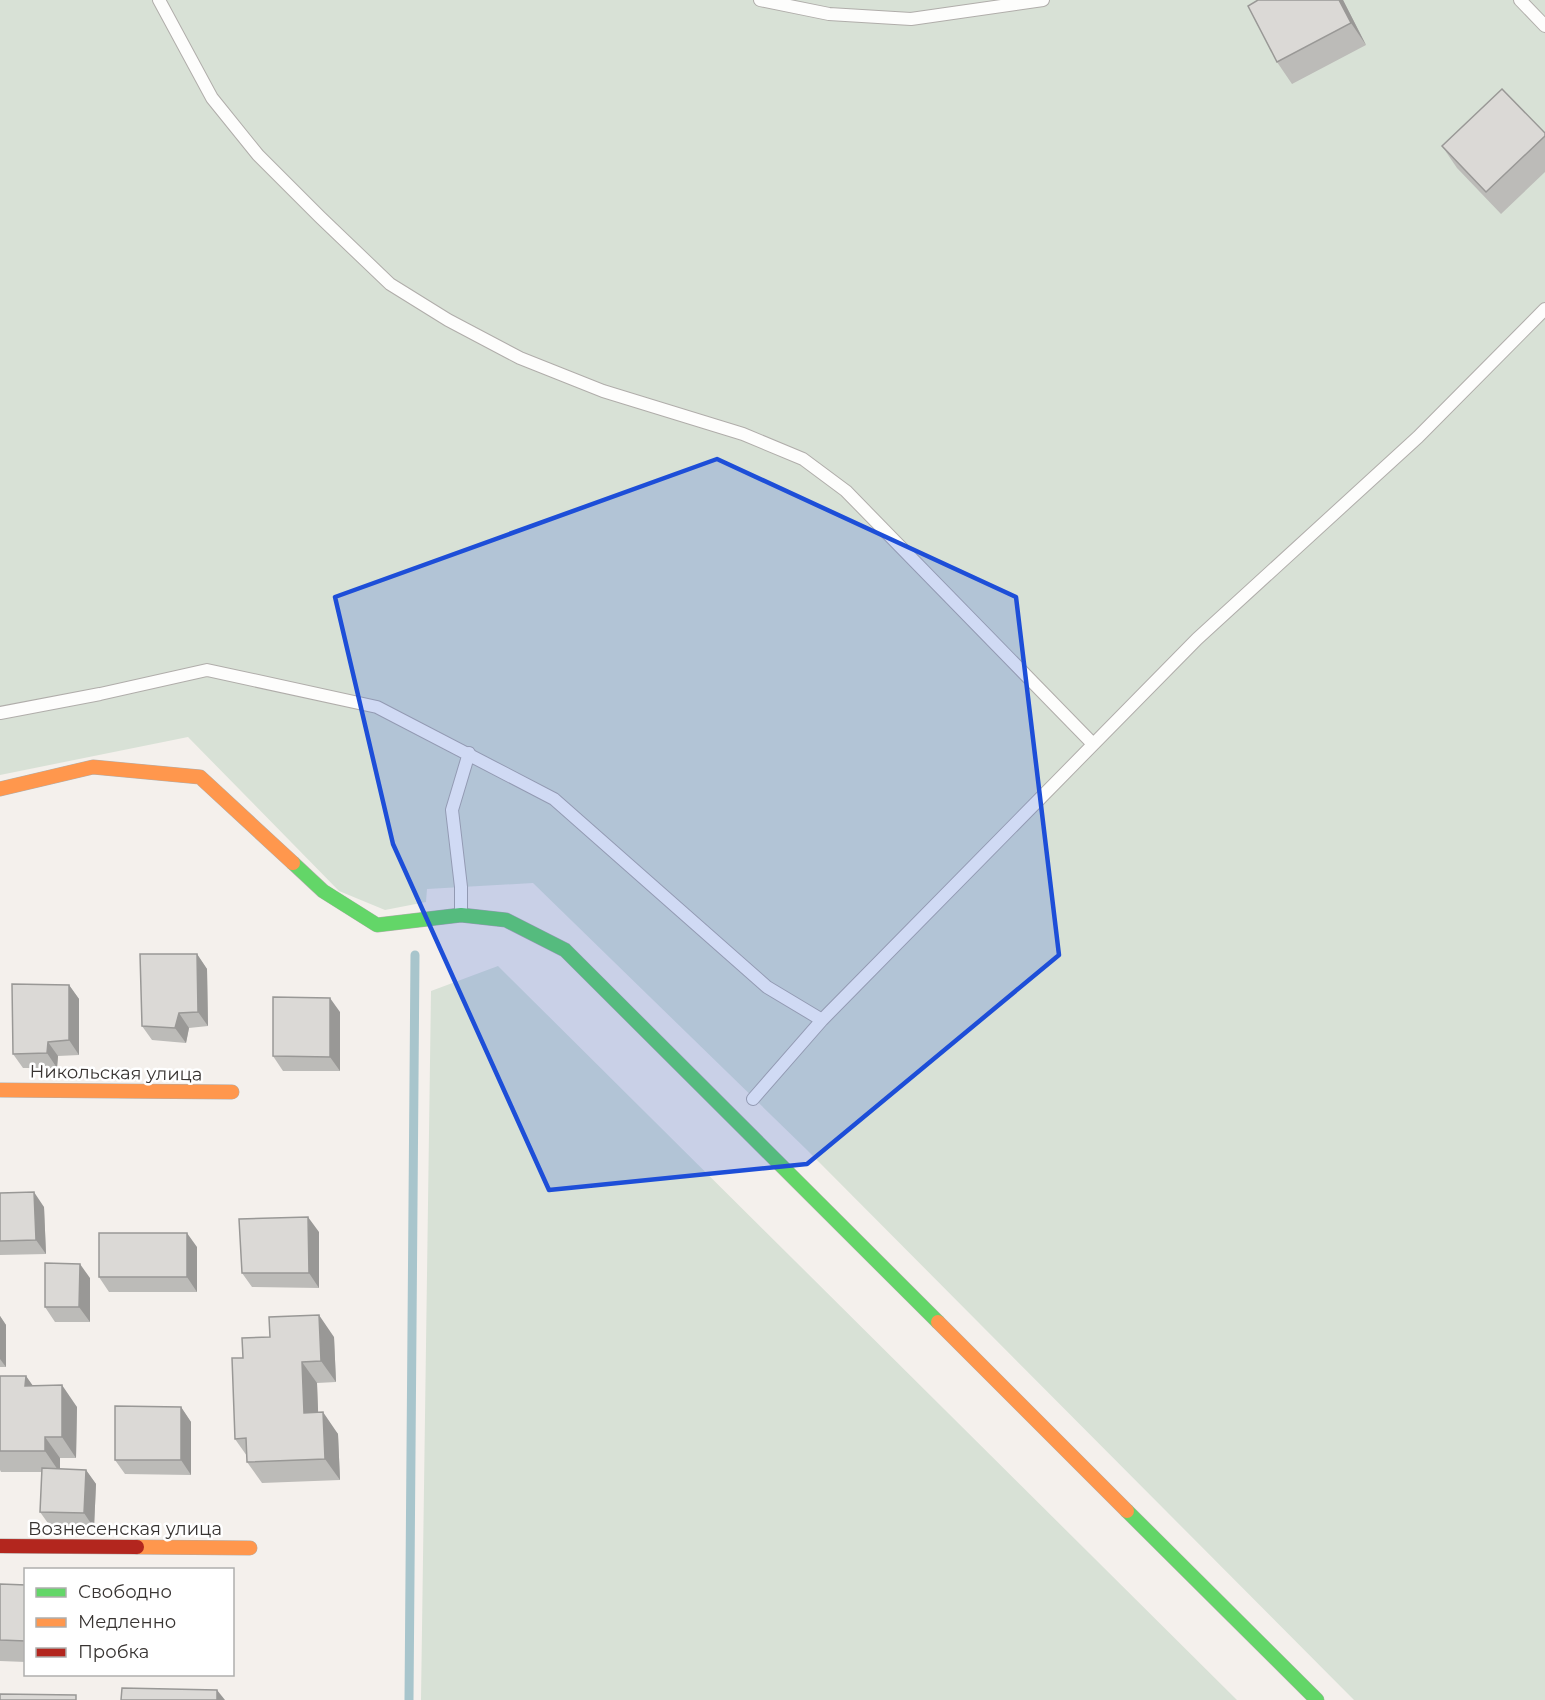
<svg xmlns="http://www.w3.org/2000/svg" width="1545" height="1700" font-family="Montserrat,sans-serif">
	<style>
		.green { fill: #d8e1d6 }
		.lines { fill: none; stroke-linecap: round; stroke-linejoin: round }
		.stream { stroke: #a8c5cc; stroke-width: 9 }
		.lane-casing { stroke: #b0adaa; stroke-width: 14 }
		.fast-casing { stroke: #b0adaa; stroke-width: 15 }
		.slow-casing { stroke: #b0adaa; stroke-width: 15 }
		.jam-casing { stroke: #b0adaa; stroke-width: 15 }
		.lane { stroke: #fdfdfc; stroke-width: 12 }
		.fast { stroke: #63d668; stroke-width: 14 }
		.slow { stroke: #ff974d; stroke-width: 14 }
		.jam { stroke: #b3261e; stroke-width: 14 }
		.wall { fill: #bcbbb8 }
		.shaded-wall { fill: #999896 }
		.building { fill: #dbd9d6; stroke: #999896; stroke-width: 1.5 }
		.marked { fill: #1d4ed8; fill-opacity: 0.2; stroke: #1d4ed8; stroke-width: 4.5; stroke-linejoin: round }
		.labels { text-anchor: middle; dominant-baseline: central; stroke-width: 5; stroke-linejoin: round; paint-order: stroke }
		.street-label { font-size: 18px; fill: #383432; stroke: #fff }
	</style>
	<rect width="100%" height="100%" fill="#f4f0ec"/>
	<path class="green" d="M0,0h1545v1700h-191l-547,-550 -274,-267 -106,6 -1,13 -41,8 -46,-19 -151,-154 -188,38z
		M498,966l739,734h-816l10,-709z"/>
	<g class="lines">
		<path class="stream" d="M409,1700l6,-745"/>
		<defs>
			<path id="lane" d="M159,0l53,98 46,57 62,62 70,67 58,36 72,38 83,33 140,43 60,25 43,32 247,253
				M760,0l69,14 82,5 132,-19
				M1520,0l25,26
				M0,713l100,-19 107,-24 170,37 177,92 213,188 55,33
				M461,914v-27l-9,-77 17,-57
				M753,1099l69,-79 375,-381 221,-202 127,-128"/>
			<path id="fast" d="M293,863l30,28 54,34 84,-10 45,5 59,30 373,372
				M1127,1511l190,189"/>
			<path id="slow" d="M0,789l93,-22 107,10 93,86
				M0,1090l232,2
				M938,1322l189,189
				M137,1547l113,1"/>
			<path id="jam" d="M0,1546l137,1"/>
		</defs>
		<use href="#lane" class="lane-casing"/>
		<use href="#fast" class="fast-casing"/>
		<use href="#slow" class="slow-casing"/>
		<use href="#jam" class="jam-casing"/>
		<use href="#lane" class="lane"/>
		<use href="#fast" class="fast"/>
		<use href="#slow" class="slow"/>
		<use href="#jam" class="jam"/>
	</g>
	<path class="wall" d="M1343,0l23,45 -74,39 -15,-22z
		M1545,133v39l-44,42 -44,-46 -15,-22z
		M197,954l10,15 1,57 -19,2 -3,15 -34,-3 -10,-14z
		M69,985l10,14v56l-21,1 -1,12h-34l-10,-14z
		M340,1012v59h-57l-10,-15z
		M0,1193l44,14 2,47 -46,1z
		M319,1232v56l-67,-1 -10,-14z
		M197,1247v45h-88l-10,-15z
		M90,1278v44h-35l-10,-15z
		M0,1316l6,9v42h-6z
		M334,1337l2,45 -19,1 1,30 20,21 2,46 -78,3 -15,-21v-6l-12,-17 8,-81z
		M0,1376h26l6,10 45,21 -1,51h-16v11l26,1 10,14 -2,44 -44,-2 -10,-14 2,-40h-41l-1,-2z
		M181,1407l10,15v53l-66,-1 -10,-14z
		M0,1584l26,1v77l-26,-1z"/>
	<path class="shaded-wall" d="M1339,0h4l23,45 -15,-22z
		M197,954l10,15 1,57 -10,-14z
		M69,985l10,14v56l-10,-15z
		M330,998l10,14v59l-10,-14z
		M179,1013l10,15 -3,15 -11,-15z
		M48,1042l10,14 -1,12 -10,-15z
		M34,1192l10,15 2,47 -10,-14z
		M308,1217l11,15v56l-10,-15z
		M187,1233l10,14v45l-10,-15z
		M80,1264l10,14v44l-11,-15z
		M319,1315l15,22 2,45 -15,-21z
		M0,1316l6,9v42l-6,-8z
		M302,1362l15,21 2,52 -15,-22z
		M26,1376l15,21 -16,-11z
		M62,1385l15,22 -1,51 -14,-21z
		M181,1407l10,15v53l-10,-15z
		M323,1412l15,22 2,46 -15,-21z
		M45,1437l15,21v15l-15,-22z
		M86,1470l10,14 -2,44 -10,-15z
		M217,1690l8,10h-8z"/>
	<path class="building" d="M1258,0h81l12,23 -74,39 -29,-56z
		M1502,89l43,44v3l-59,56 -44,-46z
		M140,954h57l1,58 -19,1 -4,15 -33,-2z
		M12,984l57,1v55l-21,2 -1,11 -34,1z
		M273,997l57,1v59l-57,-1z
		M34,1192l2,48 -36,1v-48z
		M308,1217l1,56h-67l-3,-54z
		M99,1233h88v44h-88z
		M45,1263l35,1 -1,43h-34z
		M319,1315l2,46 -19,1 2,51 19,-1 2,47 -78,3 -1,-24 -11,1 -3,-81h11l-1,-20 28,-1 -1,-20z
		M0,1376h26l-1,10 37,-1v52h-17v14h-45z
		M115,1406l66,1v53h-66z
		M42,1468l44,2 -2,43 -44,-1z
		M0,1584l26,1v56l-26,-1z
		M122,1688l95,2v10h-96z
		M0,1694l76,1v5h-76z"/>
	<path class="marked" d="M717,459l299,138 43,358 -252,209 -258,26 -156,-346 -58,-247z"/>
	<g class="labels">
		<g class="street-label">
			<text transform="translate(116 1073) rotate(1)">Никольская улица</text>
			<text x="125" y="1529">Вознесенская улица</text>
		</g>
	</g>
	<rect x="24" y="1568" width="210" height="108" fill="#ffffff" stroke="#afaead" stroke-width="1.5"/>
	<rect x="36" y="1588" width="30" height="9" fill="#63d668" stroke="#afaead" stroke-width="1.5"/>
	<text x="78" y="1598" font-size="18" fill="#383432">Свободно</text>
	<rect x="36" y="1618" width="30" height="9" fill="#ff974d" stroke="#afaead" stroke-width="1.5"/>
	<text x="78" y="1628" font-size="18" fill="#383432">Медленно</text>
	<rect x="36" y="1648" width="30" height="9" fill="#b3261e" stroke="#afaead" stroke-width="1.5"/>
	<text x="78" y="1658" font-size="18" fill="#383432">Пробка</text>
</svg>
